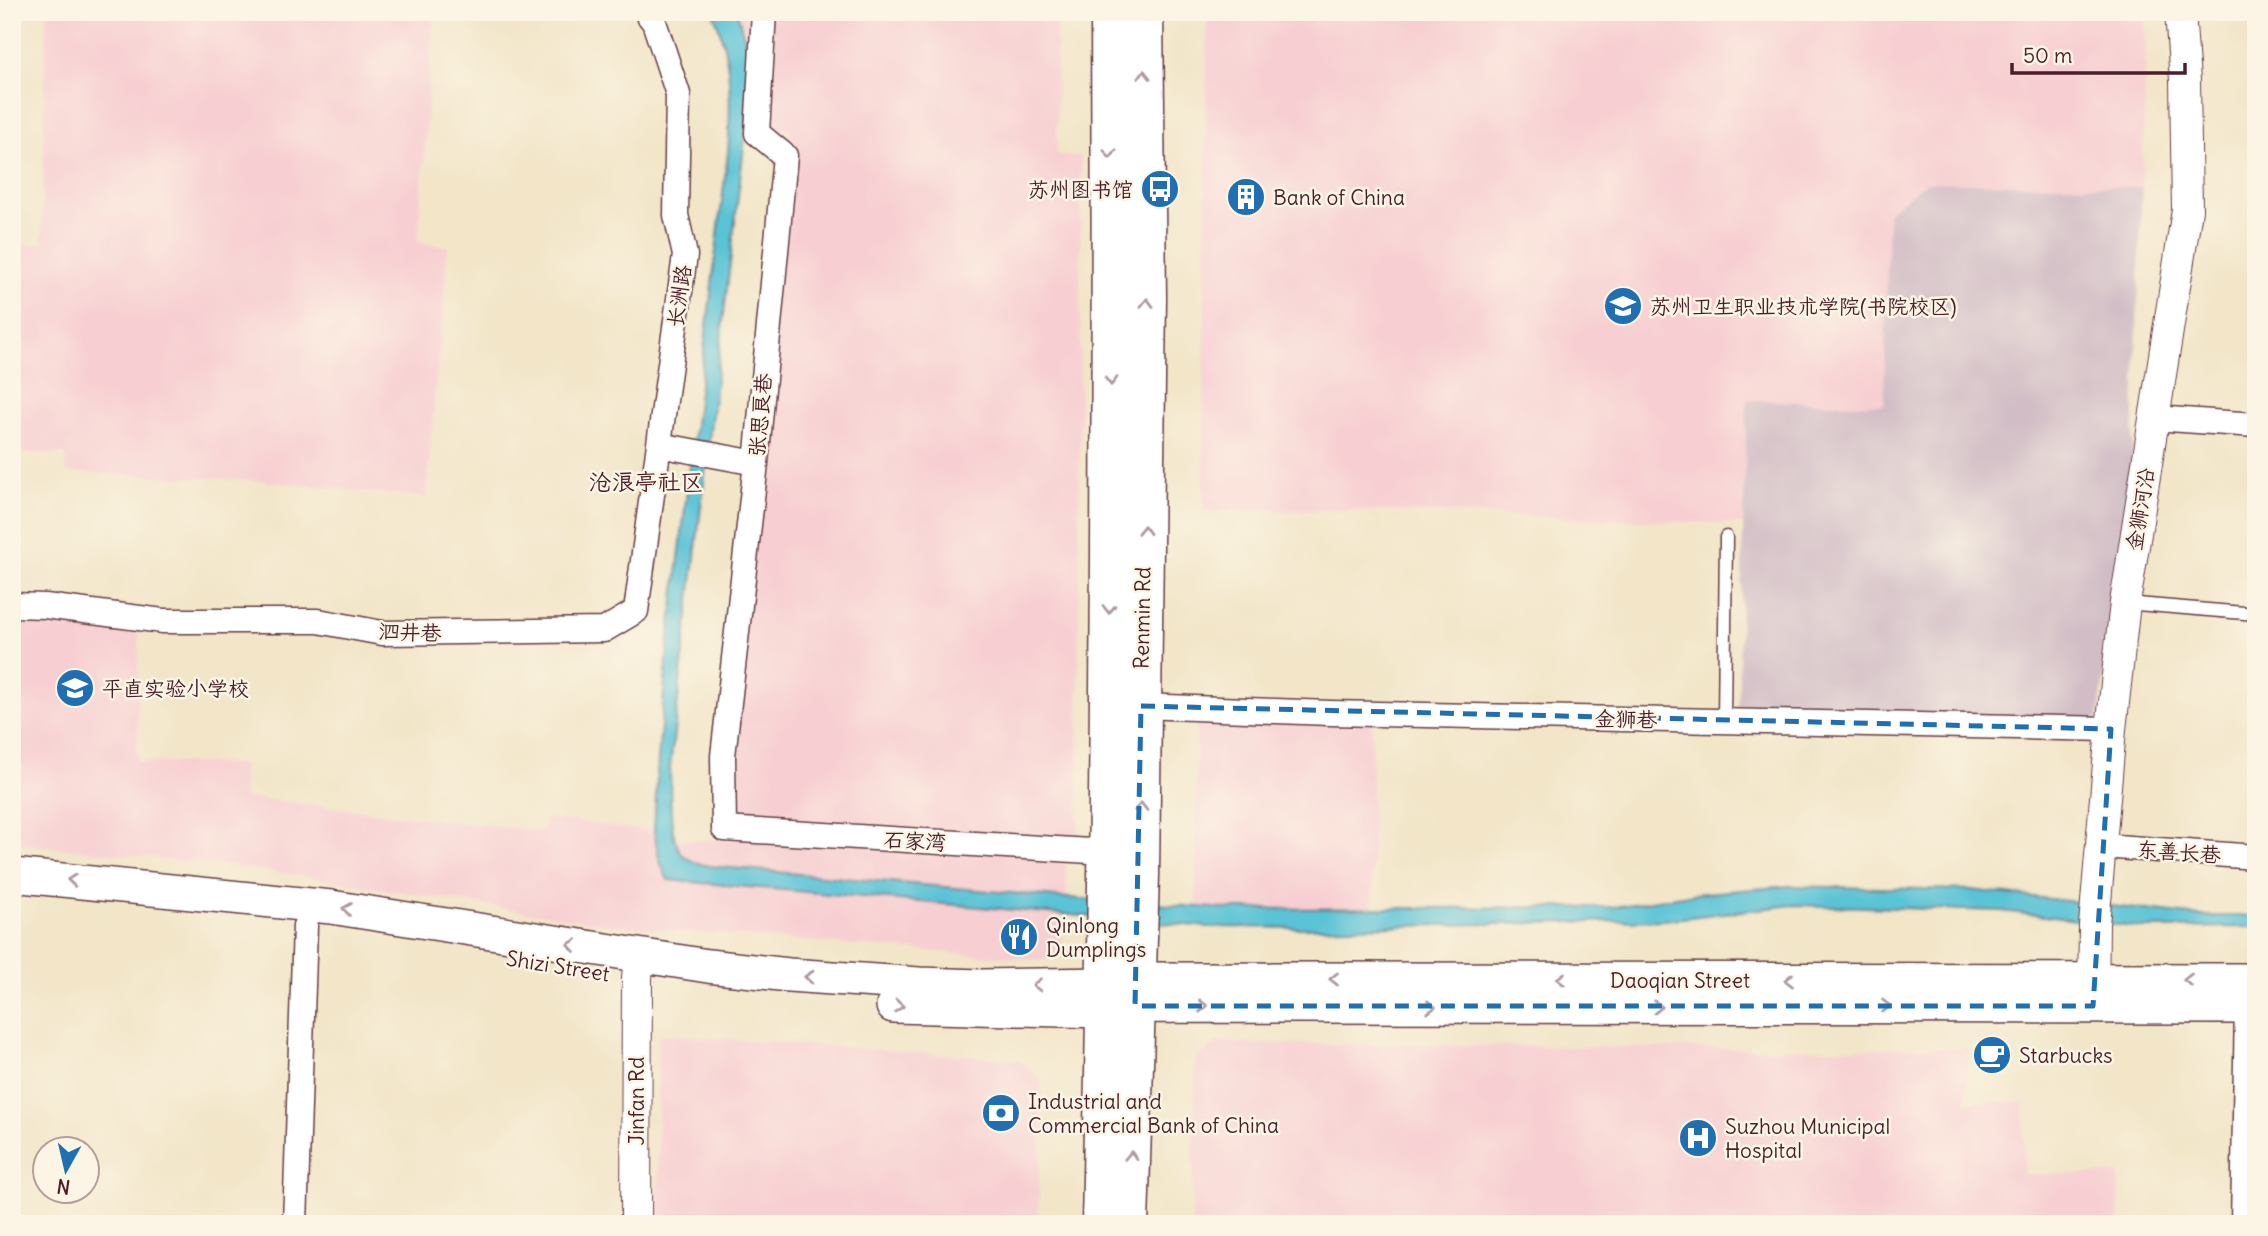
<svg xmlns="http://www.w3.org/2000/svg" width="2268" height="1236" font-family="Delius,'LXGW WenKai TC',sans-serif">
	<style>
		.built { fill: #f7cfd2 }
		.industrial { fill: #d2bdc6 }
		.water { fill: #5ac3d6; stroke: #527180; stroke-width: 2 }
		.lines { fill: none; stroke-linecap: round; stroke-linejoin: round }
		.service-casing { stroke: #633d43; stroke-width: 15 }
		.minor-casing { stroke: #633d43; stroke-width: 27 }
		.tertiary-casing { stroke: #633d43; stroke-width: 32 }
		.secondary-casing { stroke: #633d43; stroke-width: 36 }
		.primary-casing { stroke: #633d43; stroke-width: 41 }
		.service { stroke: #fff; stroke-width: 12 }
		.minor { stroke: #fff; stroke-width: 24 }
		.tertiary { stroke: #fff; stroke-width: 30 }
		.secondary { stroke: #fff; stroke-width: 33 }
		.primary { stroke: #fff; stroke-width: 38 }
		.oneway { stroke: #ae9aa0 }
		.marked { fill: none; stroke: #1f6fb2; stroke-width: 5; stroke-dasharray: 14 9; stroke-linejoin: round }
		.labels { text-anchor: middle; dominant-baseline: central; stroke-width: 5; stroke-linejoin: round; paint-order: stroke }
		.poi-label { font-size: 21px; fill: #4a1f2b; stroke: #fcf5e5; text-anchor: start }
		.street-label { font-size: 21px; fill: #4a1f2b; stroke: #fcf5e5 }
		.neighbourhood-label { font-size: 23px; fill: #4a1f2b; stroke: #fcf5e5 }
	</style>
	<rect width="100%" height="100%" fill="#fcf5e5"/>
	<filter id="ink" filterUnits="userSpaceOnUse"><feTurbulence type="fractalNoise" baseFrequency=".0143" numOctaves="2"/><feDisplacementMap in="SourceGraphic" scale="14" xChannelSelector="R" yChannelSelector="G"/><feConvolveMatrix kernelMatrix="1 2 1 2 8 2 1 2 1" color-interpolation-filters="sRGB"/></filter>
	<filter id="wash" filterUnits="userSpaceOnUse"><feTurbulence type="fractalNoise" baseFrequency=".00686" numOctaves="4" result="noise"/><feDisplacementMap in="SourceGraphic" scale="28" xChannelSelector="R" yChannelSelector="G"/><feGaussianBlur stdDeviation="1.57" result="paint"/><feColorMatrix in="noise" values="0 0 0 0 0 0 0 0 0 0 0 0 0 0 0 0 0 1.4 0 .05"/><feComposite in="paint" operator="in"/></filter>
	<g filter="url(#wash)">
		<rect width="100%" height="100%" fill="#f2e5c8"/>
		<path class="built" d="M46,12h388l-16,230 30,5 -22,250 -178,-17 -182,-8v-18l-54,-1v-208l30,-1z
			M737,12h319l1,143 24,1 -3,682h-14l3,60 -358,-32 -18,-5 -10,-8 -6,-13h61l3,-22 -7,-9 -4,-17 62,-662 -44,-1 3,-74z
			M1207,12h938l1,33 -4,142 -216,-5 -38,30 -4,193 -137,-5 -4,124 -385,-14 -155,1z
			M12,608l127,4 -2,150 106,2v33l300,35 3,-14 108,14 6,30 9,18 394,33 -1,34 -4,9 -8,3 -13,1 -419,-34 -368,-58 -238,-25z
			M1372,715v193l-144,1 -32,-2v-189z
			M658,1034l361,26 23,21 -4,143h-380z
			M1217,1043l549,6 202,-1 -2,54h58v72h95v50h-927l3,-165z"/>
		<path class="industrial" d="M1926,182l216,5 -10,281 -34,251 -360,-8 9,-311 137,5 4,-193z"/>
		<path class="water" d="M713,12h24l12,43 -3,74 -76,638c1,22 -3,72 13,88 8,7 17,9 26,11l358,32 161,11 386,-2 80,-13 95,-8 182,4 228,26h57v11l-114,1 -140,-17 -209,-6 -129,15 -360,8 -95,-1 -541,-47 -8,-18 -6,-30 4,-73 10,-110 60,-497c3,-49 5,-94 -15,-140z"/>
	</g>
	<g filter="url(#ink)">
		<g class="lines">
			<defs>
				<path id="service" d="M2125,603l131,11
					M1724,721l2,-184"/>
				<path id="minor" d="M764,12l-7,121 28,23 -29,307 -33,293 1,73 383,23
					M2154,418l102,7
					M659,445l97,18
					M12,605l33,1 118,15h155l64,12 222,-3 32,-19 49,-356 -9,-40 2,-121 -24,-72 -8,-10
					M1141,706l189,7 781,16
					M2102,846l154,11
					M295,1224l10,-298
					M2243,1224l4,-217"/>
				<path id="tertiary" d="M2093,1003l1,-78 17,-196 14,-126 62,-393 -2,-130 -5,-68
					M636,1224l1,-246 2,-22"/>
				<path id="secondary" d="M12,875l319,32 377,59 81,9 130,9 63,2 123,-2 31,-5 1120,1
					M893,1006l213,5 29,-5 1121,1"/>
				<path id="primary" d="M1101,1224c9,-404 11,-808 9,-1212
					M1129,1224l11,-349 7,-577 -3,-286"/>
			</defs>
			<use href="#service" class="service-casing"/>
			<use href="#minor" class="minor-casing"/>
			<use href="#tertiary" class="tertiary-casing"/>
			<use href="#secondary" class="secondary-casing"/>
			<use href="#primary" class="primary-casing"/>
			<use href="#service" class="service"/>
			<use href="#minor" class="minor"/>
			<use href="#tertiary" class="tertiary"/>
			<use href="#secondary" class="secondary"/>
			<use href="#primary" class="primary"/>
		</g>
		<defs><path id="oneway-chevron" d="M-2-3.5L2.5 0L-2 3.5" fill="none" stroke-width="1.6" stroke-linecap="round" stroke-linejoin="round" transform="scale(1.75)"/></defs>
		<g class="oneway">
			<use href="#oneway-chevron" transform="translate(1144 75) rotate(-91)"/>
			<use href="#oneway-chevron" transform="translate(1110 154) rotate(90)"/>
			<use href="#oneway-chevron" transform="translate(1147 303) rotate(-89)"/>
			<use href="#oneway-chevron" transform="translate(1111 381) rotate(90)"/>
			<use href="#oneway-chevron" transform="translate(1144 530) rotate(-89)"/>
			<use href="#oneway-chevron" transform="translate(1109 609) rotate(90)"/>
			<use href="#oneway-chevron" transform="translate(1141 807) rotate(-90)"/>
			<use href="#oneway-chevron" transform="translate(72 880) rotate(-175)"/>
			<use href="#oneway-chevron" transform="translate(347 909) rotate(-171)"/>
			<use href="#oneway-chevron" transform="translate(572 945) rotate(-171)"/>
			<use href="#oneway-chevron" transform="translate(809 977) rotate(-175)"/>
			<use href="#oneway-chevron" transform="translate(1334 979) rotate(-180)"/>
			<use href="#oneway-chevron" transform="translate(1561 979) rotate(-180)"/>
			<use href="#oneway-chevron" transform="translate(1789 980) rotate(-180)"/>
			<use href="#oneway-chevron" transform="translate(2188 980) rotate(180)"/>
			<use href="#oneway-chevron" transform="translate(1037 985) rotate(179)"/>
			<use href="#oneway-chevron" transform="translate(899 1006) rotate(4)"/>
			<use href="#oneway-chevron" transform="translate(1203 1006)"/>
			<use href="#oneway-chevron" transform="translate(1886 1006)"/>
			<use href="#oneway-chevron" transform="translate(1431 1007)"/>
			<use href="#oneway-chevron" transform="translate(1658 1007)"/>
			<use href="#oneway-chevron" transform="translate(1131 1156) rotate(-88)"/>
		</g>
	</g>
	<path class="marked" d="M1141,706l970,23 -18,277h-958z"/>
	<defs>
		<symbol id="bus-disc" viewBox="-11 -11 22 22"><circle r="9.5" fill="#1f6fb2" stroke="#fcf5e5"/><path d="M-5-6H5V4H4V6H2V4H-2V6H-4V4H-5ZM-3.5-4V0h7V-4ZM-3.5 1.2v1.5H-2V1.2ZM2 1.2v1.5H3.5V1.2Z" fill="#fff"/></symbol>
		<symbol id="building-disc" viewBox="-11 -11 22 22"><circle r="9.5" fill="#1f6fb2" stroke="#fcf5e5"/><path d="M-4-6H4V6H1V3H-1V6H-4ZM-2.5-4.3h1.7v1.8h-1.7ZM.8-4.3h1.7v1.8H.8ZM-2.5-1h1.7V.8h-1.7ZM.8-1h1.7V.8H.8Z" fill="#fff"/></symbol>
		<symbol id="university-disc" viewBox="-11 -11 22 22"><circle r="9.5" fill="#1f6fb2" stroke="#fcf5e5"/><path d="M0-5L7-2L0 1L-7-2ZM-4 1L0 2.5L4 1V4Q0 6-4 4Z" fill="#fff"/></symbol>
		<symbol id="school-disc" viewBox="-11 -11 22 22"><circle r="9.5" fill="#1f6fb2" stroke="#fcf5e5"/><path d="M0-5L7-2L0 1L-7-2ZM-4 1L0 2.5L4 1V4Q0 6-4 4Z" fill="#fff"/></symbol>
		<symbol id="restaurant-disc" viewBox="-11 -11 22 22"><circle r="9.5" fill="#1f6fb2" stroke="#fcf5e5"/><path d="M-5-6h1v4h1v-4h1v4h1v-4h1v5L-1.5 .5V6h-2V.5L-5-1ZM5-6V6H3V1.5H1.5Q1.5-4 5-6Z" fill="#fff"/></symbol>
		<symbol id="cafe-disc" viewBox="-11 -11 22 22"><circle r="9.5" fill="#1f6fb2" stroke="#fcf5e5"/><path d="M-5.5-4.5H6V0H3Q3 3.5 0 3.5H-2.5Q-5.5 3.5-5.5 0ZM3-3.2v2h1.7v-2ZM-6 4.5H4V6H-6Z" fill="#fff"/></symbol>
		<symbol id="bank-disc" viewBox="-11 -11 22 22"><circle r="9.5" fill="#1f6fb2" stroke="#fcf5e5"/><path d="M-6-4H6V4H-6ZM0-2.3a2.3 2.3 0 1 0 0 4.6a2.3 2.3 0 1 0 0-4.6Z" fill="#fff"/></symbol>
		<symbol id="hospital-disc" viewBox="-11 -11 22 22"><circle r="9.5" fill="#1f6fb2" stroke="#fcf5e5"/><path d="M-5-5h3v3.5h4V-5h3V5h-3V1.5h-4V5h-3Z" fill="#fff"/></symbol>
	</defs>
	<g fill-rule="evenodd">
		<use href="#bus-disc" x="1138" y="167" width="44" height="44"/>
		<use href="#building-disc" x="1224" y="175" width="44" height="44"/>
		<use href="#university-disc" x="1601" y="284" width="44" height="44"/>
		<use href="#school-disc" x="53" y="666" width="44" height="44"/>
		<use href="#restaurant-disc" x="997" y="915" width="44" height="44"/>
		<use href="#cafe-disc" x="1970" y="1033" width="44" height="44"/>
		<use href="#bank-disc" x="979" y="1091" width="44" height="44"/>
		<use href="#hospital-disc" x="1676" y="1116" width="44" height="44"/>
	</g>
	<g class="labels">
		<g class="poi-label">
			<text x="1133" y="189" text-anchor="end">苏州图书馆</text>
			<text x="1273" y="197">Bank of China</text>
			<text x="1650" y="306">苏州卫生职业技术学院(书院校区)</text>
			<text x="102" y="688">平直实验小学校</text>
			<text x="1046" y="925">Qinlong<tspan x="1046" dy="24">Dumplings</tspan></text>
			<text x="2019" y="1055">Starbucks</text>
			<text x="1028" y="1101">Industrial and<tspan x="1028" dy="24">Commercial Bank of China</tspan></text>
			<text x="1725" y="1126">Suzhou Municipal<tspan x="1725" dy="24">Hospital</tspan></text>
		</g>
		<g class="street-label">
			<text transform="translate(679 296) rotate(-82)">长洲路</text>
			<text transform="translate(760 415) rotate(-85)">张思良巷</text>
			<text transform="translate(2140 509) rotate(-81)">金狮河沿</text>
			<text transform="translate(1142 618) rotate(-89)">Renmin Rd</text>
			<text transform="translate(410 632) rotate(2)">泗井巷</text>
			<text transform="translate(1626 719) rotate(1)">金狮巷</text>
			<text transform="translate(915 841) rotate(3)">石家湾</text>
			<text transform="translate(2179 852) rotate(4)">东善长巷</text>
			<text transform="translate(558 966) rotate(9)">Shizi Street</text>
			<text x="1680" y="980">Daoqian Street</text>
			<text transform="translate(636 1101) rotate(-90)">Jinfan Rd</text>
		</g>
		<g class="neighbourhood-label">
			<text x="646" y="481">沧浪亭社区</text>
		</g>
	</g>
	<rect width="2268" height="1236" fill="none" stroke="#fcf5e5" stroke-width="42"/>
	<g transform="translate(66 1170) rotate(188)"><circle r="33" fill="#fcf5e5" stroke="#b59f9b" stroke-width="2"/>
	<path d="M0-5L12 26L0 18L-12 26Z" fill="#1f6fb2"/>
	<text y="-10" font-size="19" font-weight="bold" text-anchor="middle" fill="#4a1f2b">N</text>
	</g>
	<path d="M2012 63v10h173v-10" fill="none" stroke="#4a1f2b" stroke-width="3.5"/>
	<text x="2023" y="63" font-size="21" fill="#4a1f2b" stroke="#fcf5e5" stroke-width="5" paint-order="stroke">50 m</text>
</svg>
